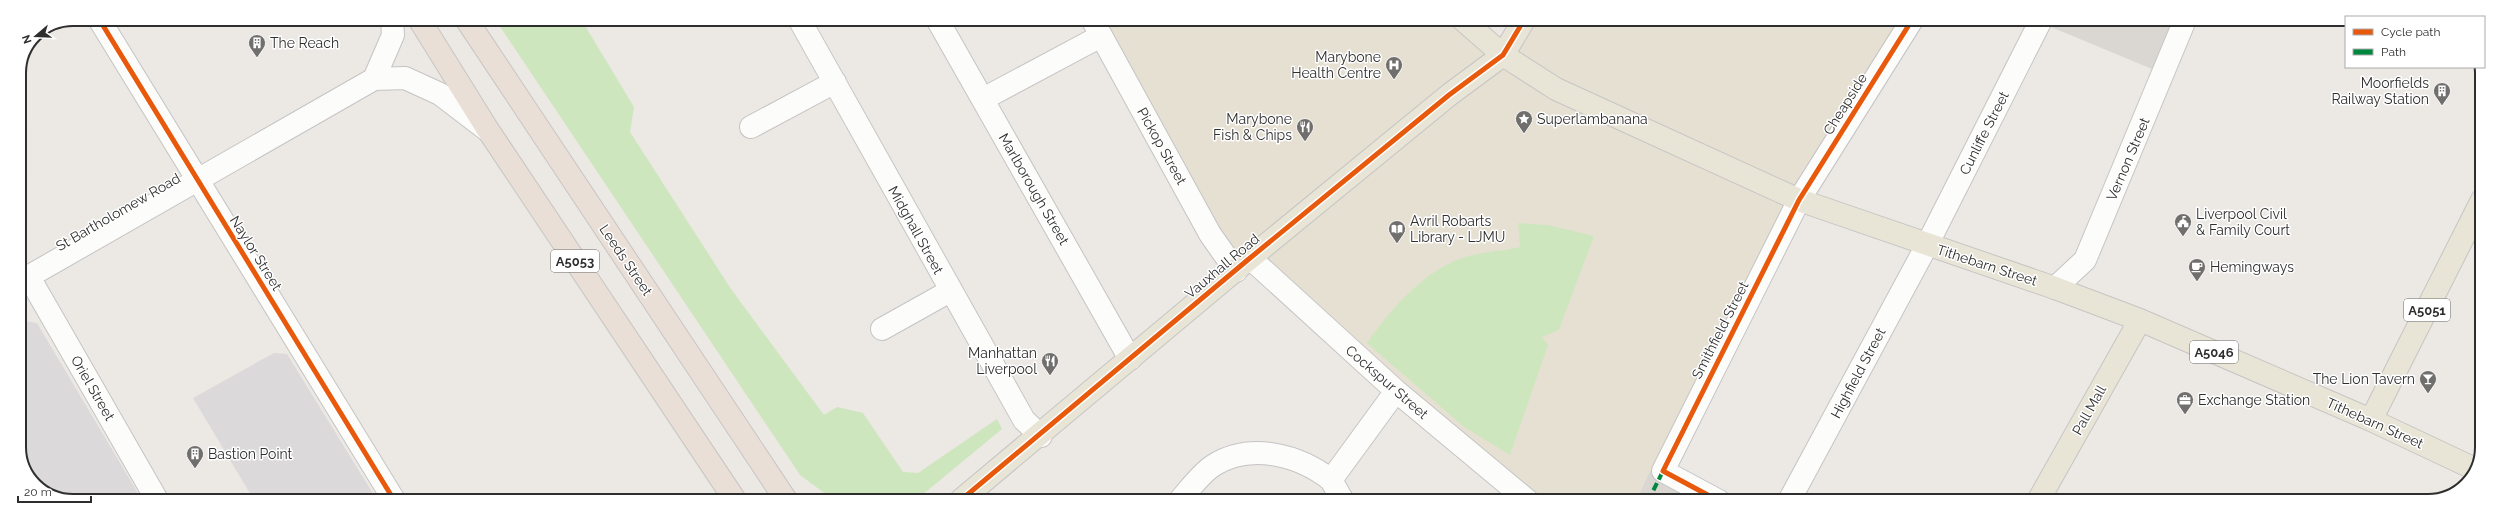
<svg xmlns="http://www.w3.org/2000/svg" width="2501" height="520" font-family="Raleway,sans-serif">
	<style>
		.industrial { fill: #dcd9db }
		.education { fill: #e6e0d3 }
		.green { fill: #cee6be }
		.plaza { fill: #dad6d2 }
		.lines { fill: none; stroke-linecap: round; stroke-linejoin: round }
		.minor-casing { stroke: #c5c4c5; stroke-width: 24 }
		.major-casing { stroke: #c6c5c4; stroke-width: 24 }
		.highway-casing { stroke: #c6c5c4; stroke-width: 24 }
		.minor { stroke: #fcfcfb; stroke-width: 22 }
		.major { stroke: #e8e4d6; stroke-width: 22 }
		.highway { stroke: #eadfd6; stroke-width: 22 }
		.quiet { stroke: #00873e; stroke-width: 4; stroke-dasharray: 8 4; stroke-linecap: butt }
		.cycleway-casing { stroke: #fff; stroke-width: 8 }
		.cycleway { stroke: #e8590c; stroke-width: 5 }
		.labels { text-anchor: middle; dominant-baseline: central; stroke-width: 3; stroke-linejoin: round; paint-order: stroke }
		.shield { fill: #fff; stroke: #6d6d6d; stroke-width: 1 }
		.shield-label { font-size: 13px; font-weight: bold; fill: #2e2e2e }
		.poi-label { font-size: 14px; fill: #2e2e2e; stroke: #fff; text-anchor: start }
		.street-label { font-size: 14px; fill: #2e2e2e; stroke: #fff }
		.rim { fill: none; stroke: #2e2e2e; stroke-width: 2 }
	</style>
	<rect width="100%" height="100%" fill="#ece8e4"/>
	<path class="industrial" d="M19,320l18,3 105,177h-79l-28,-15 -16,-31z
		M274,353l13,1 90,146h-123l-61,-102z"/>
	<path class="education" d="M1092,19l371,1 39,35 22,-35h388l-113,180 -136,271h-13l-14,30h-59l-9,-6 -4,6h-36l-278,-243 -14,13z"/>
	<path class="green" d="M495,19h86l53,88 -4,25 101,157 93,126 13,-8 26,6 40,59 15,1 79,-54 5,10 -86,71h-82l-34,-25z
		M1518,223l30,2 46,11 -35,94 -17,7 6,8 -38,110 -46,-28 -97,-84c24,-34 57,-73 98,-86 18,-5 37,-6 55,-10z"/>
	<path class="plaza" d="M2041,20h144l-21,54 -125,-52z
		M1650,471h13l56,30h-83z"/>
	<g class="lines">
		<defs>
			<path id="minor" d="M99,19l295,481
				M799,19l225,401 17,16
				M937,19l193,340
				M1092,19l118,215 26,37
				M374,79l19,-44 -1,-16
				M983,99l118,-63
				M751,127l84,-45
				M1250,258l146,133 132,110
				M29,277l128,223
				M19,282l355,-203 31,-1 35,16 47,36
				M2055,288l30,-28 100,-240
				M882,329l68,-38
				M1331,480l12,21
				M1180,500c10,-11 21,-27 34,-35 37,-23 85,-10 117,15l65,-89
				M1719,501l-56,-30 136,-271 113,-180
				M1789,501l138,-256 114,-225"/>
			<path id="major" d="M1463,20l40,35 53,34 243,111 256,88 85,32 231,100 104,49
				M2371,420l111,-220
				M961,500l289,-242 199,-163 54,-40 21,-35
				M2038,501l102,-181"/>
			<path id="highway" d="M419,19l69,111 247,370
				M466,19l320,481"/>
		</defs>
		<use href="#minor" class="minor-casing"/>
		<use href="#major" class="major-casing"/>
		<use href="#highway" class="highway-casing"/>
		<use href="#minor" class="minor"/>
		<use href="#major" class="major"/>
		<use href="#highway" class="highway"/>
		<path class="quiet" d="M1648,501l15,-30"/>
		<defs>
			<path id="cycleway" d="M99,19l295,481
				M961,500l289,-242 199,-163 54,-40 21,-35
				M1719,501l-56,-30 136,-271 113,-180"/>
		</defs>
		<use href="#cycleway" class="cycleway-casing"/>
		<use href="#cycleway" class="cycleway"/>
	</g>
	<defs>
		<symbol id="building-pin" viewBox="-11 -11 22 30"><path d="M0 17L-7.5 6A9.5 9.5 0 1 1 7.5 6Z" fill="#706f6e" stroke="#fff"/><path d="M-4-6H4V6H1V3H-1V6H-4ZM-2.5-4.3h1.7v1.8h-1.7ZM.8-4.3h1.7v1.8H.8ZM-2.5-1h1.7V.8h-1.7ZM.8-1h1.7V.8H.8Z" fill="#fff"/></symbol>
		<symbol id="hospital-pin" viewBox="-11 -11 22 30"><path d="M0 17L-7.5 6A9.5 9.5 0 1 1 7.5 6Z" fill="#706f6e" stroke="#fff"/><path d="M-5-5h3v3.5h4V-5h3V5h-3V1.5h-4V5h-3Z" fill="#fff"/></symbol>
		<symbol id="sight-pin" viewBox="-11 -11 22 30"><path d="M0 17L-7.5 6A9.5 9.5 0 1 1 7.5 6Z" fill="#706f6e" stroke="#fff"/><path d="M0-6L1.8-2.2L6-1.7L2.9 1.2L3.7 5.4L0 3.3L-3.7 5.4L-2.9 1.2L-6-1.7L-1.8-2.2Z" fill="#fff"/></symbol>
		<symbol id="restaurant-pin" viewBox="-11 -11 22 30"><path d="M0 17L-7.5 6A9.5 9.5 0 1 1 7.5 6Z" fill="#706f6e" stroke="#fff"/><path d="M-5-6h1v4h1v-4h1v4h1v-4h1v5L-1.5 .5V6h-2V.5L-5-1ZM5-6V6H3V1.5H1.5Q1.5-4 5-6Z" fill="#fff"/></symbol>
		<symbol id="civic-pin" viewBox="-11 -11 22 30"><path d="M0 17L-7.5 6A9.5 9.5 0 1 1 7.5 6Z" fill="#706f6e" stroke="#fff"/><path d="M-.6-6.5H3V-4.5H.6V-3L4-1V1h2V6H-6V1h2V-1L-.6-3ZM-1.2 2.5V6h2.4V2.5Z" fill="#fff"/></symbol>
		<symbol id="library-pin" viewBox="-11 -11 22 30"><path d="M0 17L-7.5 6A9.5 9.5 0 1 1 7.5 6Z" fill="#706f6e" stroke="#fff"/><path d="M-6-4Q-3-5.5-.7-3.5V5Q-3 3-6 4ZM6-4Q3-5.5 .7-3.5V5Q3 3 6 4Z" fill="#fff"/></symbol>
		<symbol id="cafe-pin" viewBox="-11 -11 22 30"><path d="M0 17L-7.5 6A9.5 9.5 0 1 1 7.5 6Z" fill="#706f6e" stroke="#fff"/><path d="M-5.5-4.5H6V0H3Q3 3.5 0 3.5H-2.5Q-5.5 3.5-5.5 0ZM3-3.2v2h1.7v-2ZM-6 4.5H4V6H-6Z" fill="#fff"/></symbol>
		<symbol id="bar-pin" viewBox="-11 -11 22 30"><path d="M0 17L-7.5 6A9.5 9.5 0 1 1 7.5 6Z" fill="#706f6e" stroke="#fff"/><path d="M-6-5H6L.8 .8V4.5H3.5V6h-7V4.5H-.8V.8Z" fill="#fff"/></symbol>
		<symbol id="office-pin" viewBox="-11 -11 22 30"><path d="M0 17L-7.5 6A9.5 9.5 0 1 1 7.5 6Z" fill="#706f6e" stroke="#fff"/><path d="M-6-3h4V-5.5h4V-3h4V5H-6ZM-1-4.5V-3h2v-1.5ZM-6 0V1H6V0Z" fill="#fff"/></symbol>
	</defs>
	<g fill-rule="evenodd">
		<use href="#building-pin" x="247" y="33" width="20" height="27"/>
		<use href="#hospital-pin" x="1384" y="55" width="20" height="27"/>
		<use href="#building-pin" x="2432" y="81" width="20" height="27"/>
		<use href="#sight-pin" x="1514" y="109" width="20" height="27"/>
		<use href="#restaurant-pin" x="1295" y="117" width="20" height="27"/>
		<use href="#civic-pin" x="2173" y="212" width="20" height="27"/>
		<use href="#library-pin" x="1387" y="219" width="20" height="27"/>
		<use href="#cafe-pin" x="2187" y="257" width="20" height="27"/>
		<use href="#restaurant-pin" x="1040" y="351" width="20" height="27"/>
		<use href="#bar-pin" x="2418" y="369" width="20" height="27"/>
		<use href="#office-pin" x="2175" y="390" width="20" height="27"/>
		<use href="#building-pin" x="185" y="444" width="20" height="27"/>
	</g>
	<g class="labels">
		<g class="shield">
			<rect x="551" y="250" width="48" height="22" rx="3"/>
			<rect x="2404" y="299" width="46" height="22" rx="3"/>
			<rect x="2190" y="341" width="48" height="22" rx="3"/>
		</g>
		<g class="shield-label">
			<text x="575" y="261">A5053</text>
			<text x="2427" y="310">A5051</text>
			<text x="2214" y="352">A5046</text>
		</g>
		<g class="poi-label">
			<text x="270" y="43">The Reach</text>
			<text x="1381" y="57" text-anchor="end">Marybone<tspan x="1381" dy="16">Health Centre</tspan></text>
			<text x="2429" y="83" text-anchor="end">Moorfields<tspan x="2429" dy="16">Railway Station</tspan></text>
			<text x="1292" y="119" text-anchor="end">Marybone<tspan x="1292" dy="16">Fish &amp; Chips</tspan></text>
			<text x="1537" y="119">Superlambanana</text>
			<text x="2196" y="214">Liverpool Civil<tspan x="2196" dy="16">&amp; Family Court</tspan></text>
			<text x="1410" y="221">Avril Robarts<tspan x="1410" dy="16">Library - LJMU</tspan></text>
			<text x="2210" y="267">Hemingways</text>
			<text x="1037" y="353" text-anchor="end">Manhattan<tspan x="1037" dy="16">Liverpool</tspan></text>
			<text x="2415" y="379" text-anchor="end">The Lion Tavern</text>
			<text x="2198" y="400">Exchange Station</text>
			<text x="208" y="454">Bastion Point</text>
		</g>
		<g class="street-label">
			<text transform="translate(1845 104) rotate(-58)">Cheapside</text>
			<text transform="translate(1984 133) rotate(-63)">Cunliffe Street</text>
			<text transform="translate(1162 146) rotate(61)">Pickop Street</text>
			<text transform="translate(2128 159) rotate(-67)">Vernon Street</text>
			<text transform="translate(1034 189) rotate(60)">Marlborough Street</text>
			<text transform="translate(118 212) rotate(-30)">St Bartholomew Road</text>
			<text transform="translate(916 230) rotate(61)">Midghall Street</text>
			<text transform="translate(256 253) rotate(58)">Naylor Street</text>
			<text transform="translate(626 260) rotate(56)">Leeds Street</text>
			<text transform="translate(1987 265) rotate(18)">Tithebarn Street</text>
			<text transform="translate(1222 266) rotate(-40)">Vauxhall Road</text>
			<text transform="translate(1720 330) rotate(-63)">Smithfield Street</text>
			<text transform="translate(1858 373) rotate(-62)">Highfield Street</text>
			<text transform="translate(1387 382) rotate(41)">Cockspur Street</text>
			<text transform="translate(93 388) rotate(60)">Oriel Street</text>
			<text transform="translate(2089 410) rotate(-61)">Pall Mall</text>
			<text transform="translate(2375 423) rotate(24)">Tithebarn Street</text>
		</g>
	</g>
	<path d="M0 0H2501V520H0ZM73 26H2428A47 47 0 0 1 2475 73V447A47 47 0 0 1 2428 494H73A47 47 0 0 1 26 447V73A47 47 0 0 1 73 26Z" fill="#fff" fill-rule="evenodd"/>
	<path class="rim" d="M73 26H2428A47 47 0 0 1 2475 73V447A47 47 0 0 1 2428 494H73A47 47 0 0 1 26 447V73A47 47 0 0 1 73 26Z"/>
	<rect x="2345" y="16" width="140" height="52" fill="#ffffff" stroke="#ababab"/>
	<rect x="2353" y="29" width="20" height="6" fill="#e8590c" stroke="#ababab"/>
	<text x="2381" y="36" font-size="12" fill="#2e2e2e">Cycle path</text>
	<rect x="2353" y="49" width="20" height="6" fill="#00873e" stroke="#ababab"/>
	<text x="2381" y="56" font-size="12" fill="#2e2e2e">Path</text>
	<g transform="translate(36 36) rotate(251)" stroke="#ffffff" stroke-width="3" paint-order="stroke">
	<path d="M0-3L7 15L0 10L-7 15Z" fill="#2e2e2e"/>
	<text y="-6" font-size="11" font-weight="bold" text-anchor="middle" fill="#2e2e2e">N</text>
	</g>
	<path d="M18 496v6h73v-6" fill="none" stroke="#2e2e2e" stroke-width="2"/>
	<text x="24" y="496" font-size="12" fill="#2e2e2e" stroke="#ffffff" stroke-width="3" paint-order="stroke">20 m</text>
</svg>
